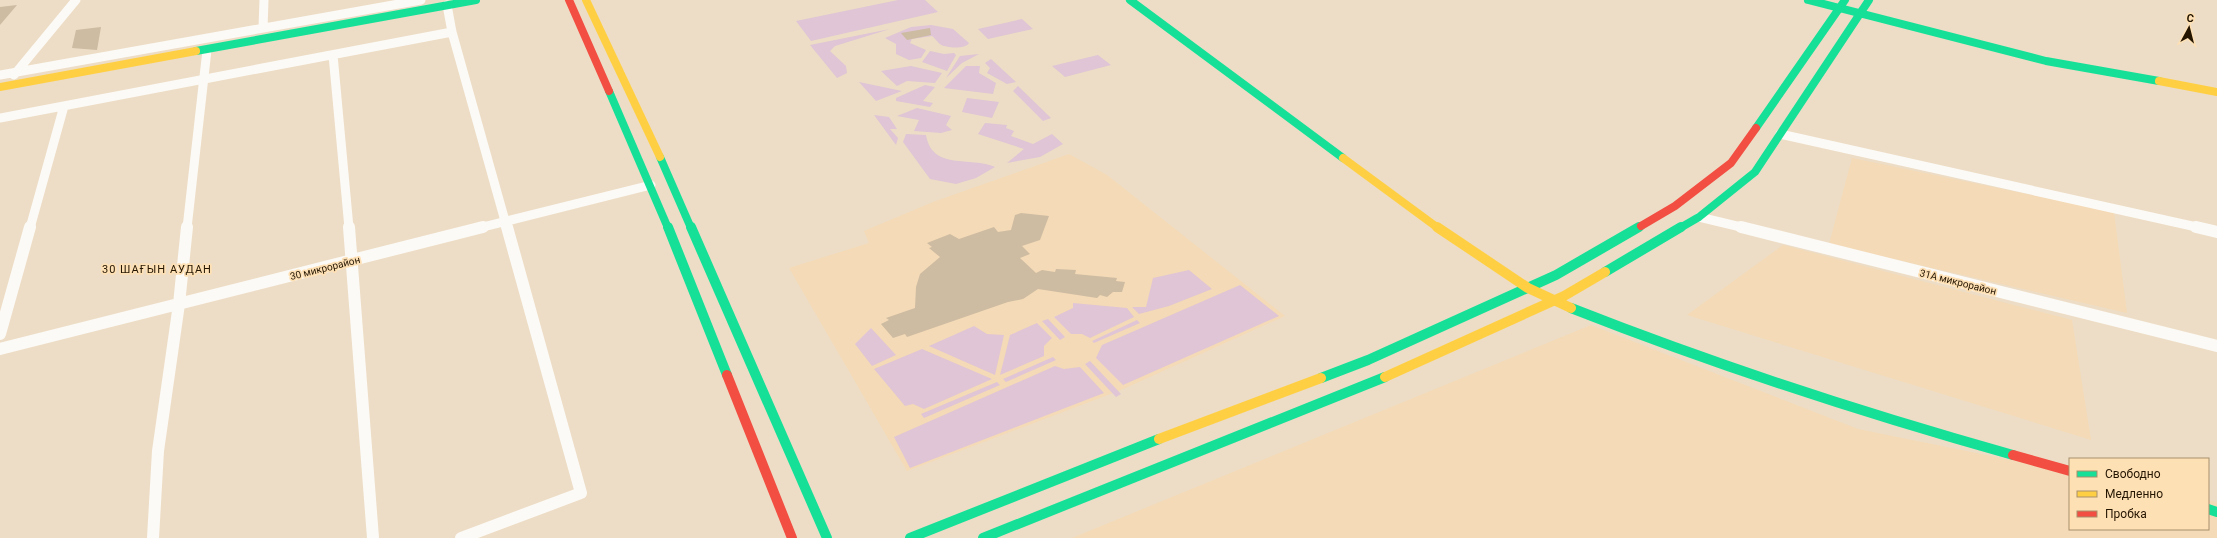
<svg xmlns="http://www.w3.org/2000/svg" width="2217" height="538" font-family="Roboto,sans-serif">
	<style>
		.built { fill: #f4dab6 }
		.green { fill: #dfc5d5 }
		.building { fill: #cdbba2 }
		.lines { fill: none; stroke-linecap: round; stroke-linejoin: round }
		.street-far1 { stroke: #fcfaf6; stroke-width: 9 }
		.street { stroke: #fcfaf6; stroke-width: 12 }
		.fast-far1 { stroke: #16e098; stroke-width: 8 }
		.fast { stroke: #16e098; stroke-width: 10 }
		.slow-far1 { stroke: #ffcf43; stroke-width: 8 }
		.slow { stroke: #ffcf43; stroke-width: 10 }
		.jam-far1 { stroke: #f24e42; stroke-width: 8 }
		.jam { stroke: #f24e42; stroke-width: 10 }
		.labels { text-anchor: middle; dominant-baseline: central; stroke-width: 3.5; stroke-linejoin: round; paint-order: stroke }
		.street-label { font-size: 10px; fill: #241501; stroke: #fee0b5 }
		.neighbourhood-label { font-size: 11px; letter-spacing: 1px; fill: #241501; stroke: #fee0b5 }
	</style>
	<rect width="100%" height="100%" fill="#edddc6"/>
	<path class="built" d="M1069,154l38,21 178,141 -164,74 -214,81 -118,-203 80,-25 -5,-12 69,-29z
		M1852,158l262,54 13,101 -298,-69z
		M1783,245l289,75 19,120 -404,-125z
		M1591,325l267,104 212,43v57h138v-29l9,2v36h-1145z"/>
	<path class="green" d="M898,0h27l13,12 -127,29 -15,-20z
		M1022,19l11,10 -45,10 -10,-10z
		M931,25l22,4 16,14c-4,6 -18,5 -25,3 -5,-1 -8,-7 -12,-10l-20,3 -2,4 16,7 -5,8 -12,2 -13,-6v-10l-11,-6 26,-11z
		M890,29l-55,17 -5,5 16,15 1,7 -10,5 -27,-33z
		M930,51l14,3 10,-1 2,2 -9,16 -25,-9z
		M979,54l-17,9 -16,15 14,-22z
		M1098,55l13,10 -46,12 -13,-11z
		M991,59l25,23 -9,2 -20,-11 3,-5 -5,-5z
		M911,66l31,7 -7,10 -28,-2 -10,5 -16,-15z
		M966,66h14l-1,7 17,10 -3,11 -49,-6z
		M859,82l43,9 -26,10z
		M925,85l10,2 -12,14 10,2 -3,4 -34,-6v-3z
		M1018,86l33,32 -8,3 -30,-30z
		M967,98l32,4 -7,16 -30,-6z
		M917,108l34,8 -5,9 6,5 -11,3 -27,-2 5,-11 -22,-4z
		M874,115l15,2 8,12h-7l8,9 -2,7z
		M985,123l22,2 -1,3 8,3 -3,5 22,8 19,-10 11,10 -23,13 -33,6 17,-14 -46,-15z
		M906,134l20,1c6,36 45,21 69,32l-19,11 -20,6 -26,-5 -27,-37z
		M1189,270l23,19 -43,17 -30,8 -7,-7h14l7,-29z
		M1240,285l39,31 -156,69 -27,-27 6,-13z
		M1073,303l54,5 7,9 -44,21 -8,-4h-11l-17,-17 19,-9z
		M1048,319l17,18 -5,3 -18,-19z
		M1137,320l3,3 -46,20 -2,-2z
		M1037,323l15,15 -8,8v10l-44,19 10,-40z
		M974,326l13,8 17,1 -9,40 -66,-29z
		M871,328l25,27 -24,11 -17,-22z
		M922,349l70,30 -68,30 -11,-5 -8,2 -31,-37z
		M1053,357l3,3 -50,22 -3,-3z
		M1090,361l31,33 -5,3 -31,-33z
		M1055,366l9,3 16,-2 24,26 -194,75 -16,-31z
		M997,382l3,3 -76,33 -3,-4z"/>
	<path class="building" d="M17,5l-17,20v-18z
		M101,27l-4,23 -25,-2 4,-18z
		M930,28l1,7 -24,5 -6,-7z
		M1021,213l28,3 -9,24 -18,6 8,8 -10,4 16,15 6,-3 13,2 1,-3 20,1 -1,4 42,4 -1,3 9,1 -3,10h-9l-6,5 -7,-2 -3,3 -59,-9 -15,10 -15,3 -101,35 -2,-3 -12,4 -12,-14 8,-4 -3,-2 29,-10 1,-21 4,-13 20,-17 -11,-9 3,-1 -5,-4 23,-9 9,5 35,-12 4,5 13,-2 4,-15z"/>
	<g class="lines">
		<path class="street-far1" d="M447,5l5,27 55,196
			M263,28l1,-28
			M333,55l16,173
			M0,75l421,-75
			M14,75l62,-75
			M0,118l452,-86
			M1780,134l421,94
			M1699,217l46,11
			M30,228l34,-122
			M187,228l20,-178
			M479,228l172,-43"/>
		<path class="street" d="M349,227l24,311
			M1741,227l476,119
			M2196,227l21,5
			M0,334l30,-107
			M0,349l483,-122
			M153,538l5,-87 21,-147 8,-77
			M461,538l120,-45 -74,-266"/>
		<path class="fast-far1" d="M1130,0l213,158
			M1808,0l238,61 113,20
			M196,51l280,-51
			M609,91l59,137
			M1756,128l89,-128
			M660,157l31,71
			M1637,228l4,-2
			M1680,228l19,-11 56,-45 114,-172"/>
		<path class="fast" d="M668,227l59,148
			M691,227l136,311
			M1605,272l76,-45
			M1571,308c145,57 292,105 442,147
			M1321,378l47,-18 188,-85 83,-48
			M2208,509l9,3
			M910,538l249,-99
			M983,538l402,-161"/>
		<path class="slow-far1" d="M586,0l74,157
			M2159,81l58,11
			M0,87l196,-36
			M1343,158l95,70"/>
		<path class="slow" d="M1437,227l91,61 43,20
			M1385,377l179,-81 41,-24
			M1159,439l162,-61"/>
		<path class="jam-far1" d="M569,0l40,91
			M1641,226l34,-20 56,-43 25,-35"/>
		<path class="jam" d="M727,375l65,163
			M2013,455l57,16"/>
	</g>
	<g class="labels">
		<g class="street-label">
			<text transform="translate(325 268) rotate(-14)">30 микрорайон</text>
			<text transform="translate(1958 282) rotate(14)">31А микрорайон</text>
		</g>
		<g class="neighbourhood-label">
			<text x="157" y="269">30 ШАҒЫН АУДАН</text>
		</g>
	</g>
	<rect x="2069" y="458" width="140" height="72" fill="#fee0b5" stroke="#a78f6d"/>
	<rect x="2077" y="471" width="20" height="6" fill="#16e098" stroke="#a78f6d"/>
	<text x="2105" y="478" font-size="12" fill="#241501">Свободно</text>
	<rect x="2077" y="491" width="20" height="6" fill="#ffcf43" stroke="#a78f6d"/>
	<text x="2105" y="498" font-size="12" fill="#241501">Медленно</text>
	<rect x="2077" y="511" width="20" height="6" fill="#f24e42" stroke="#a78f6d"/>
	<text x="2105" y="518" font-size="12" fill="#241501">Пробка</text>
	<g transform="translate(2189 28) rotate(7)" stroke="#fee0b5" stroke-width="3" paint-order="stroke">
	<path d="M0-3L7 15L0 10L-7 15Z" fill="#241501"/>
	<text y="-6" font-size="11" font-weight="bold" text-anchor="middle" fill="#241501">С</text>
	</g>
</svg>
